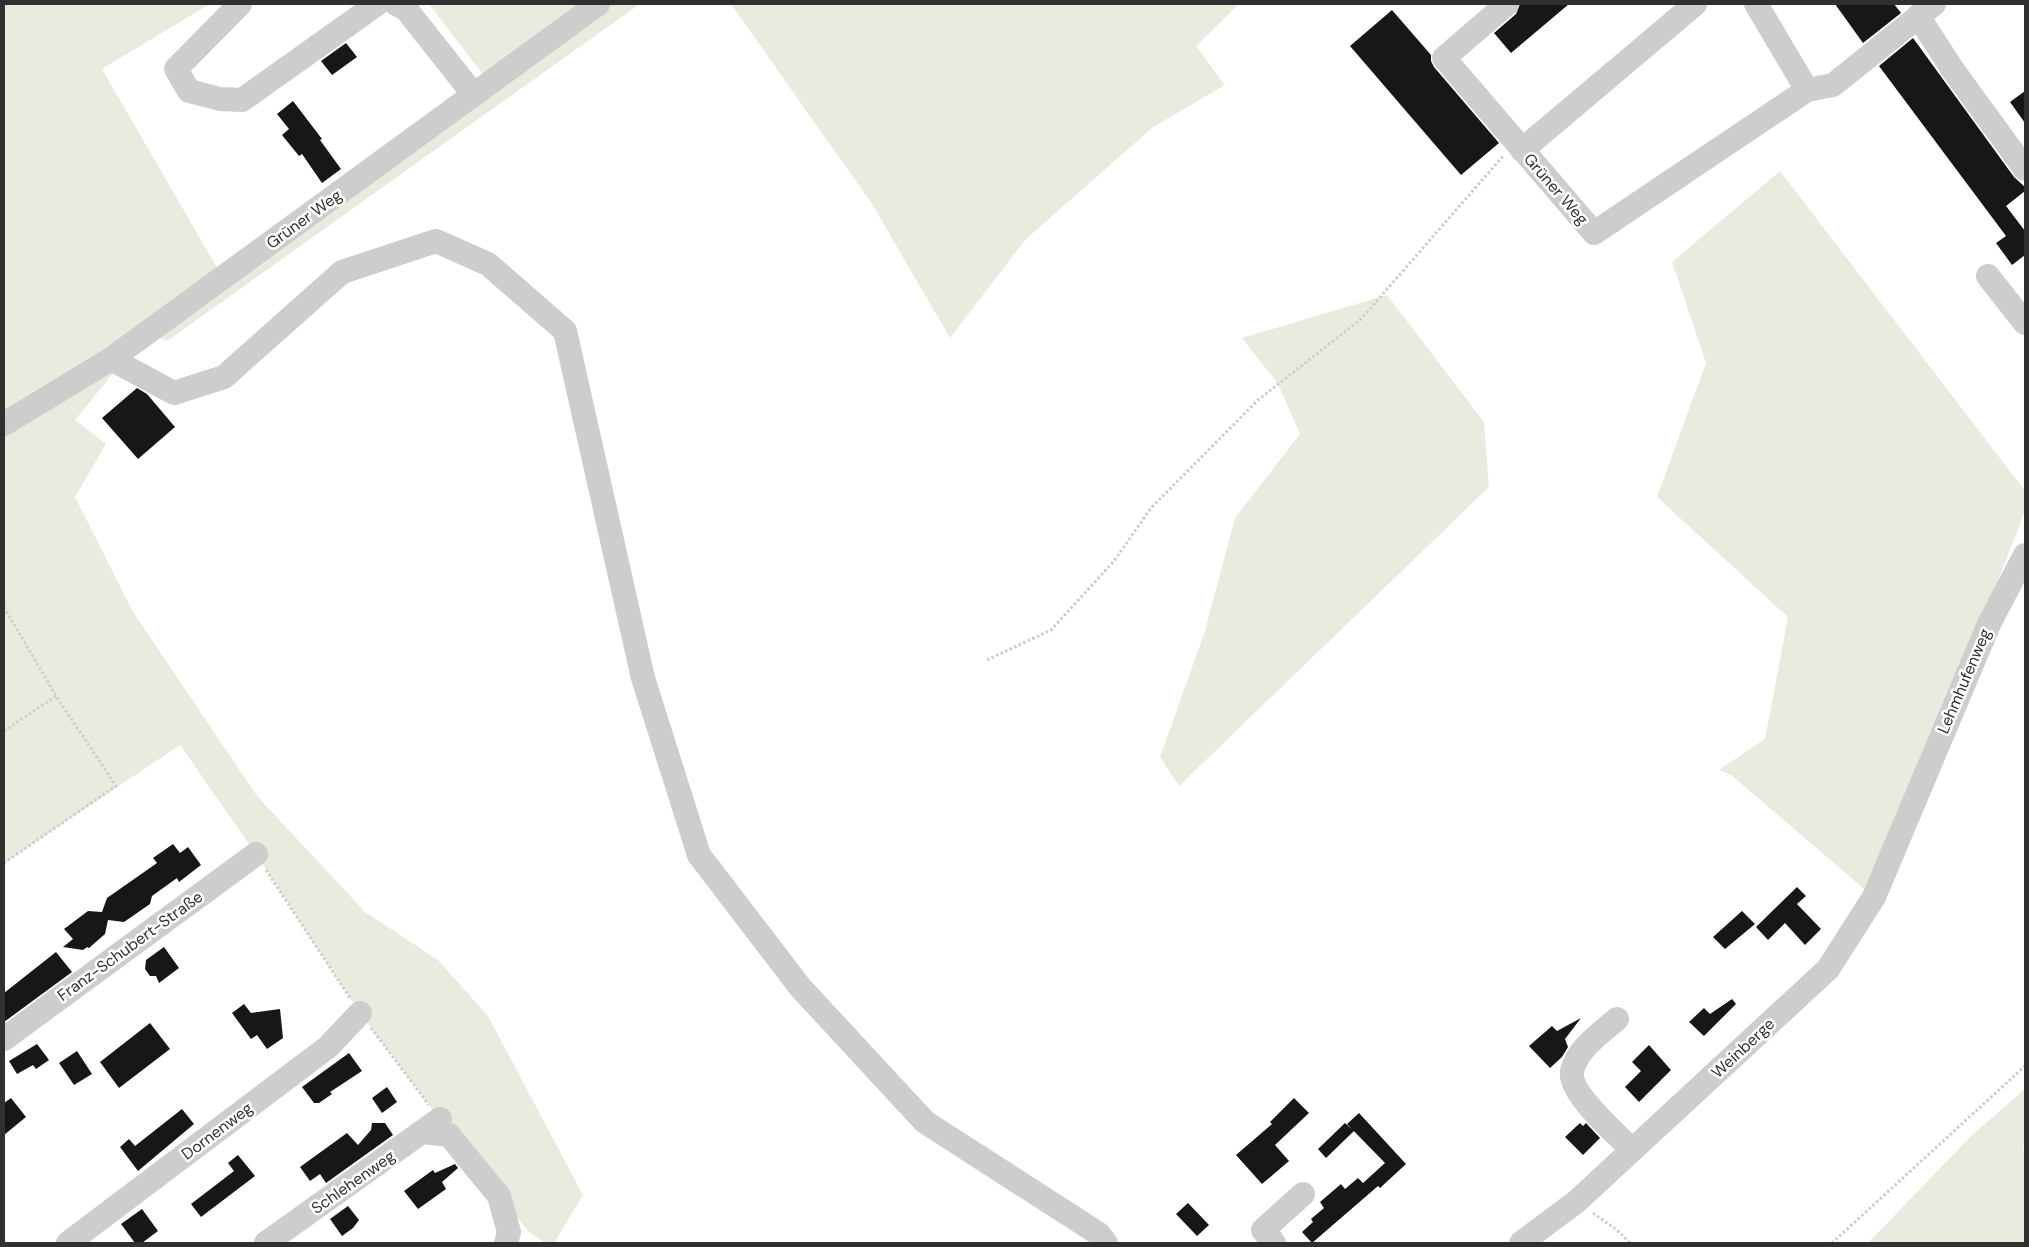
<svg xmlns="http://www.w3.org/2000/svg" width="2029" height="1247" font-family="'DM Sans',sans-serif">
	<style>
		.green { fill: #e8ecde }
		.building { fill: #171717 }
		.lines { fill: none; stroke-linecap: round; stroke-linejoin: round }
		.path { stroke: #cdcdcd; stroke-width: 3; stroke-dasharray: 2.5 2.5; stroke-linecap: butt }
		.minor { stroke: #cdcdcd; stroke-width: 24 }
		.labels { text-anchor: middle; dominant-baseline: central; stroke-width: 5; stroke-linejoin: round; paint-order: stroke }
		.street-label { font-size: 16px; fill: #303030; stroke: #fff }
	</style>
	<rect width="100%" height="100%" fill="#fff"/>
	<path class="green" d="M4,4h206l-108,65 117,202 265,-195 -55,-72h211l-473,337 -21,-8 -71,87 31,24 -31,53 58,115 124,184 108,116 73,48 50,56 95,179 -29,48h-9l-17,-12 -88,-112 -80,-106 -104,-159 -76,-109 -176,118z
		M731,4h508l-43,42 29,39 -72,42 -128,113 -75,98 -78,-134z
		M1780,171l245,320v19l-148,390 -146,-125 -12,-5 46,-31 23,-122 -131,-120 49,-134 -34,-101z
		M1387,295l97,127 5,65 -310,299 -19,-29 45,-126 30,-113 65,-84 -22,-50 -36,-46z
		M2025,1089v57l-2,2 2,14v81h-157l103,-107z"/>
	<path class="building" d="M1520,4h49l-58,49 -17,-20 22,-19z
		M1835,4h59l7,9 -38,30z
		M1392,10l39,45v6l3,6 65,76 -38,32 -111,-129z
		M1913,38l101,139 11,10v4l-19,15 19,25v24l-13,10 -16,-22 10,-7 -127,-170z
		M346,43l11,14 -25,18 -11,-14z
		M2025,91v32l-15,-21z
		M293,101l29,38 -2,1 21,29 -19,14 -20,-29 -3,2 -17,-21 7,-6 -12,-15z
		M137,388l10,6 28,33 -37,32 -36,-41z
		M173,844l7,9 8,-6 13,18 -22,17 -2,-4 -25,18 -2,8 -26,18 -16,-2 -3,14 -16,14 -2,-1 -4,3 -20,-3 10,-8 -9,-10 24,-18 14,1 5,-14 50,-35 -4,-5z
		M1797,887l9,9 -9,8 24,25 -16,16 -20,-22 -17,17 -12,-13z
		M1742,911l13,13 -30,25 -12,-12z
		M164,947l15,21 -20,15 -3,-7h-6l-5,-7 1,-9z
		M56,952l16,20 -68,50v-29z
		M1732,999l4,5 -32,32 -15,-14 15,-14 6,6z
		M244,1004l7,9 29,-4 3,29 -16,11 -10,-14 -6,4 -19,-26z
		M1581,1018l-16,21 3,8 -6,10 -12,11 -21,-22 23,-20 5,5z
		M150,1023l20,26 -51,39 -19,-26z
		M37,1044l12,16 -13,9 -3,-4 -16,9 -8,-13z
		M1649,1045l22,25 -32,32 -14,-15 16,-16 -9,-9z
		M77,1051l15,23 -18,11 -15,-22z
		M349,1053l13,18 -32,21 2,2 -13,9h-5l-12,-16z
		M387,1087l10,15 -15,11 -10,-15z
		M11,1098l15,19 -22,18v-32z
		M1294,1098l15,15 -34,32 14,16 -27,23 -26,-29 36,-31 -2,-2z
		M182,1109l12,15 -56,47 -18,-24 9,-8 6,7z
		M1359,1113l47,51 -26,24 -2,-2 -66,57 -10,-11 11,-10 -2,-3 13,-11 -4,-6 21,-18 4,5 13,-11 5,5 22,-20 -38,-39z
		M372,1123h13l8,12 -67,48 -6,-9 -10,7 -10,-14 47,-34 11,12 13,-15z
		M1345,1123l9,8 -28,27 -8,-9z
		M1580,1123l3,3 3,-3 14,15 -17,17 -18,-18z
		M238,1155l17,21 -54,41 -10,-13 43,-33 -6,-8z
		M455,1164l3,4 -16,14 4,7 -28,20 -14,-18 29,-21 2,3z
		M1188,1203l21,22 -12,11 -21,-22z
		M348,1206l11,14 -6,8 -11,8 -12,-17z
		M142,1209l16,22 -16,12h-7l-14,-19z"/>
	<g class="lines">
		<path class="path" d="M4,607l52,89 60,90 -112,77
			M987,660l64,-30 63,-69 37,-53 107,-108 103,-81 143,-164
			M4,731l52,-35
			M266,870l84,128
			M371,1028l58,77
			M1593,1213l24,17 13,13
			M1832,1243l193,-177"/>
		<path class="minor" d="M240,4l-64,65 13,22 31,8 22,1 135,-96
			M396,4l10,5 68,86
			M1507,4l-63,54 150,175 213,-143 -51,-86
			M1918,16l35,54 72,99
			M1807,90l26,-5 101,-81
			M1522,150l173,-146
			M1988,276l37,47
			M111,359l63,34 50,-16 118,-105 94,-31 52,23 77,67 78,347 56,177 101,132 125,135 174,112 7,9
			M4,424l107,-65 487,-355
			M1617,1019c-16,14 -40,30 -45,52 -4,22 45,63 60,79
			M4,1039l252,-185
			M423,1132l26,3 50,61 10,36 -3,11
			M68,1243l260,-196 32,-34
			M266,1243l174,-124
			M1274,1243l-11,-13 40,-36
			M1521,1243l55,-41 252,-233 46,-72 115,-273 36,-69"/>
	</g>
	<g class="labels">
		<g class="street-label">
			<text transform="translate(1556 189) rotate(49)">Grüner Weg</text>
			<text transform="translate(304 219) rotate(-36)">Grüner Weg</text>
			<text transform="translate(1964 681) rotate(-67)">Lehmhufenweg</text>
			<text transform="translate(130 946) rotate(-36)">Franz-Schubert-Straße</text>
			<text transform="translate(1743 1048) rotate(-43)">Weinberge</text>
			<text transform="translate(217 1131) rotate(-37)">Dornenweg</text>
			<text transform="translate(353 1182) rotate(-35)">Schlehenweg</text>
		</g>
	</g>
	<rect width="2029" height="1247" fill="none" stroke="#303030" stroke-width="10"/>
</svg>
